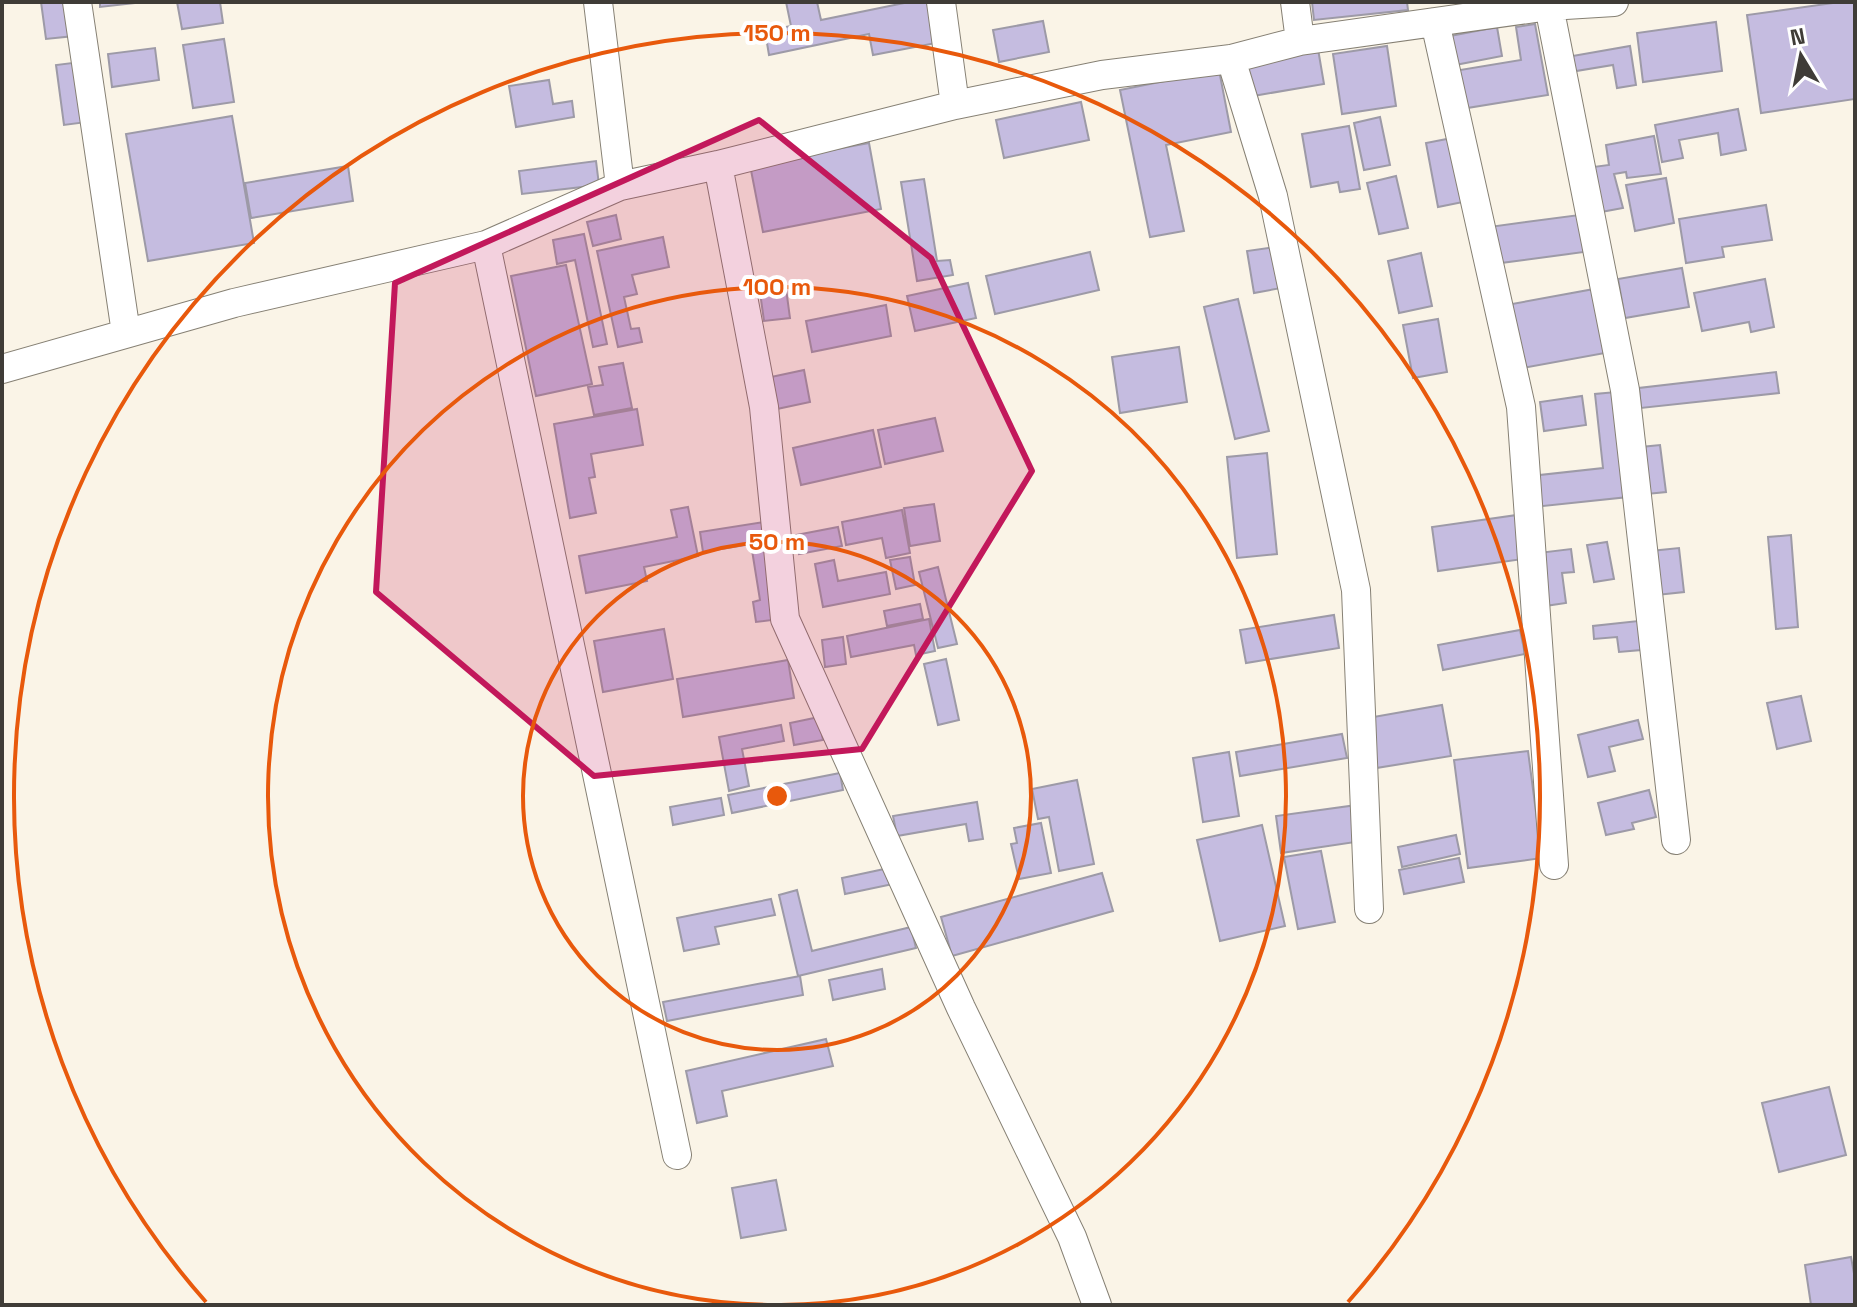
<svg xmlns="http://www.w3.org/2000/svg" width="1857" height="1307" font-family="'Space Grotesk',sans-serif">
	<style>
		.building { fill: #c5bce0; stroke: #9d9aa7; stroke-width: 2 }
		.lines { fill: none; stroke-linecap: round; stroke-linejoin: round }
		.minor-casing { stroke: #868074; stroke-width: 30 }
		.minor { stroke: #fff; stroke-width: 28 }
		.marked { fill: #c2185b; fill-opacity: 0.2; stroke: #c2185b; stroke-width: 6; stroke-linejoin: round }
		.ring { fill: none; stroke: #e8590c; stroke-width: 4 }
		.centre { fill: #e8590c; stroke: #fff; stroke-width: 4 }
		.ring-label { font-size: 24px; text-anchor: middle; font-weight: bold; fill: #e8590c; stroke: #fff; stroke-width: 8; stroke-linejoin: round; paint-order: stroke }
	</style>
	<rect width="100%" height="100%" fill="#faf4e7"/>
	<path class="building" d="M41,2h28l5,34 -28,3z
		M100,2h44l-44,5z
		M177,2h43l3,21 -41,6z
		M786,2h31l4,18 88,-18h18l9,41 -63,12 -4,-21 -100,21 -4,-24 26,-5z
		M1312,2h95l1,8 -94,10z
		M1840,2h15v97l-94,14 -14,-98z
		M1043,21l6,31 -50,10 -6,-32z
		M1716,22l6,49 -79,11 -6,-49z
		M1535,24l13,71 -87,14 -7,-38 67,-11 -5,-33z
		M1497,27l5,29 -52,10 -5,-29z
		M224,39l10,63 -41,6 -10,-63z
		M1387,46l9,60 -54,8 -9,-60z
		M1630,46l6,39 -19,3 -4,-23 -49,8 -3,-15z
		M155,48l4,32 -47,7 -4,-33z
		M1318,49l6,35 -71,12 -6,-34z
		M80,62l7,60 -23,3 -8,-60z
		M1219,70l12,62 -65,13 18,86 -34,6 -30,-147z
		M549,80l4,24 19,-3 2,16 -58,10 -7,-41z
		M1081,102l8,38 -85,18 -8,-38z
		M1738,109l8,41 -25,5 -3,-22 -39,7 4,18 -21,4 -7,-37z
		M232,116l22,127 -106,18 -22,-127z
		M1380,117l10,48 -26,5 -10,-47z
		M1349,126l11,63 -20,3 -2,-10 -27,5 -9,-53z
		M1654,136l7,38 -34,4 -1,-6 -12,2 9,34 -22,4 -8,-45 16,-2 -3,-20z
		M1452,138l11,64 -25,5 -12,-64z
		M869,143l12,66 -118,23 -13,-67z
		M596,161l3,24 -77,9 -3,-23z
		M348,166l5,35 -102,17 -6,-35z
		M1396,176l12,52 -29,6 -12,-51z
		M1666,178l8,45 -39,8 -9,-46z
		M924,179l13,82 13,-1 3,15 -36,6 -16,-99z
		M1766,205l6,35 -50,7 2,10 -38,6 -7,-44z
		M616,215l5,24 -28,7 -6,-24z
		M1579,215l5,37 -91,12 -4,-37z
		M584,234l23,110 -14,3 -18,-87 -18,4 -4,-24z
		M663,237l6,30 -37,8 5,19 -13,3 7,32 8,-1 3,14 -24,5 -21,-96z
		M1275,247l6,41 -27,5 -7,-42z
		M1090,252l9,38 -104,24 -9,-38z
		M1421,253l11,53 -33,7 -11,-52z
		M566,265l26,119 -56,12 -25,-120z
		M1682,268l7,39 -64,11 -7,-39z
		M1765,279l9,48 -23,5 -2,-10 -47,9 -8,-38z
		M785,281l5,37 -26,3 -5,-36z
		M968,283l8,35 -61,13 -8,-35z
		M1594,289l11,64 -82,15 -11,-64z
		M1238,299l31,132 -34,8 -31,-132z
		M886,305l5,31 -79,16 -6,-31z
		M1438,319l9,53 -34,6 -10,-53z
		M1179,347l8,55 -67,11 -8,-56z
		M623,363l9,45 -38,7 -6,-28 15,-2 -4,-18z
		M804,370l6,32 -33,7 -6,-32z
		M1776,372l3,21 -138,15 -2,-20z
		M1616,392l12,105 -94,10 -3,-31 72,-8 -8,-74z
		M1582,396l4,29 -42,6 -4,-29z
		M637,409l6,36 -52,9 4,23 -6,1 7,35 -26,5 -16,-94z
		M935,418l8,33 -58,13 -7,-34z
		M873,430l8,37 -80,18 -8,-37z
		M1660,445l6,47 -19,2 -6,-47z
		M1267,453l10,101 -40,4 -10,-101z
		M934,504l6,37 -30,5 -6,-38z
		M688,507l10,49 -54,11 3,14 -61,12 -7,-37 98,-19 -6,-27z
		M902,510l8,43 -24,5 -4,-20 -36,7 -4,-23z
		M1517,515l6,44 -85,12 -6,-44z
		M764,522l16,97 -24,3 -3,-20 7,-2 -9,-56 -48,8 -3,-20z
		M838,527l4,19 -43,8 -3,-19z
		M1791,535l7,92 -22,2 -8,-92z
		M1607,542l7,37 -20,3 -7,-37z
		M1679,548l5,44 -27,3 -6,-44z
		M1571,549l3,23 -12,1 4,30 -21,3 -7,-53z
		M910,557l5,28 -19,4 -6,-29z
		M834,560l4,21 48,-9 4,22 -67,13 -8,-43z
		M938,567l19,77 -19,4 -19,-76z
		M920,604l3,15 -36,7 -3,-15z
		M1334,615l5,33 -93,15 -6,-33z
		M929,619l6,32 -19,4 -2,-10 -63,12 -4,-21z
		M1638,621l3,29 -22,2 -2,-15 -23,2 -1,-13z
		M664,629l9,50 -70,13 -9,-51z
		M1520,630l5,24 -82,16 -5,-25z
		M843,637l3,27 -21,3 -3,-27z
		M946,659l13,61 -21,5 -14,-61z
		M788,660l6,38 -111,19 -6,-38z
		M1801,696l10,45 -34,8 -10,-46z
		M1442,705l9,51 -81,13 -8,-50z
		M819,717l4,23 -29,5 -4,-22z
		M1638,720l5,19 -34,8 6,24 -27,6 -10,-42z
		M781,725l3,16 -42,8 7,37 -20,5 -10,-54z
		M1342,734l5,24 -107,18 -4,-24z
		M1528,751l14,107 -74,10 -14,-108z
		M1229,752l10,64 -36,6 -10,-64z
		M840,773l3,17 -111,23 -4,-18z
		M1077,780l17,84 -35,7 -10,-54 -11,2 -6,-30z
		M1649,790l7,27 -24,6 2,6 -28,6 -8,-32z
		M721,798l3,17 -51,10 -3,-18z
		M977,802l6,37 -14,2 -3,-17 -69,12 -4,-20z
		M1357,805l5,36 -81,12 -5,-37z
		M1041,823l10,50 -32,6 -8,-35 6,-1 -3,-15z
		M1262,825l23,101 -65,15 -23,-101z
		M1456,835l4,19 -58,13 -4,-20z
		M1321,851l14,71 -37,7 -14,-72z
		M1459,858l5,24 -60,12 -5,-24z
		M889,868l4,16 -48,10 -3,-16z
		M1102,873l11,38 -161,45 -11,-39z
		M797,890l15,61 99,-24 5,21 -118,28 -19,-81z
		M771,899l4,16 -60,12 4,17 -35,7 -7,-33z
		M882,969l3,20 -52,11 -4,-20z
		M800,976l3,19 -136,26 -4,-19z
		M826,1039l7,27 -111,25 5,25 -30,7 -11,-52z
		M1829,1087l17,68 -67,17 -17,-69z
		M776,1180l10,50 -45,8 -9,-50z
		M1851,1257l4,22v26h-44l-6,-40z"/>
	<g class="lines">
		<defs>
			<path id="minor" d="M77,2l49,331
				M598,2l22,184
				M941,2l14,103
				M1295,2l5,39
				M1549,6l76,384 51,450
				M1435,22l86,385 33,458
				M1231,59l42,137 83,394 13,319
				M718,165l46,242 21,212 176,389 111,229 25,68
				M486,245l191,910
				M2,369l232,-66 252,-58 134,-59 98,-21 237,-60 147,-30 129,-16 69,-18 249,-35 65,-4"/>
		</defs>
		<use href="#minor" class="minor-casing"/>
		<use href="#minor" class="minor"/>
	</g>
	<path class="marked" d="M759,120l172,138 101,213 -170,278 -268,27 -218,-184 19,-309z"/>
	<g class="ring">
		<circle cx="777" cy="796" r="254"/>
		<path d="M773 1305A509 509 0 1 1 781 1305"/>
		<path d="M206 1302A763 763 0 1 1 1348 1302"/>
	</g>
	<circle cx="777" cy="796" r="12" class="centre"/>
	<g class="ring-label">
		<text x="777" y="41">150 m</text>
		<text x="777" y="295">100 m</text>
		<text x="777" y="550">50 m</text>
	</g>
	<rect width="1857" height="1307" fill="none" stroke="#3f3c37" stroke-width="8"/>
	<g transform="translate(1801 56) rotate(350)" stroke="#ffffff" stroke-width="6" paint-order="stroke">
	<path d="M0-6L14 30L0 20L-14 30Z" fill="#3f3c37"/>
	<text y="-12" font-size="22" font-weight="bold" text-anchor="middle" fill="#3f3c37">N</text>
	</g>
</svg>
